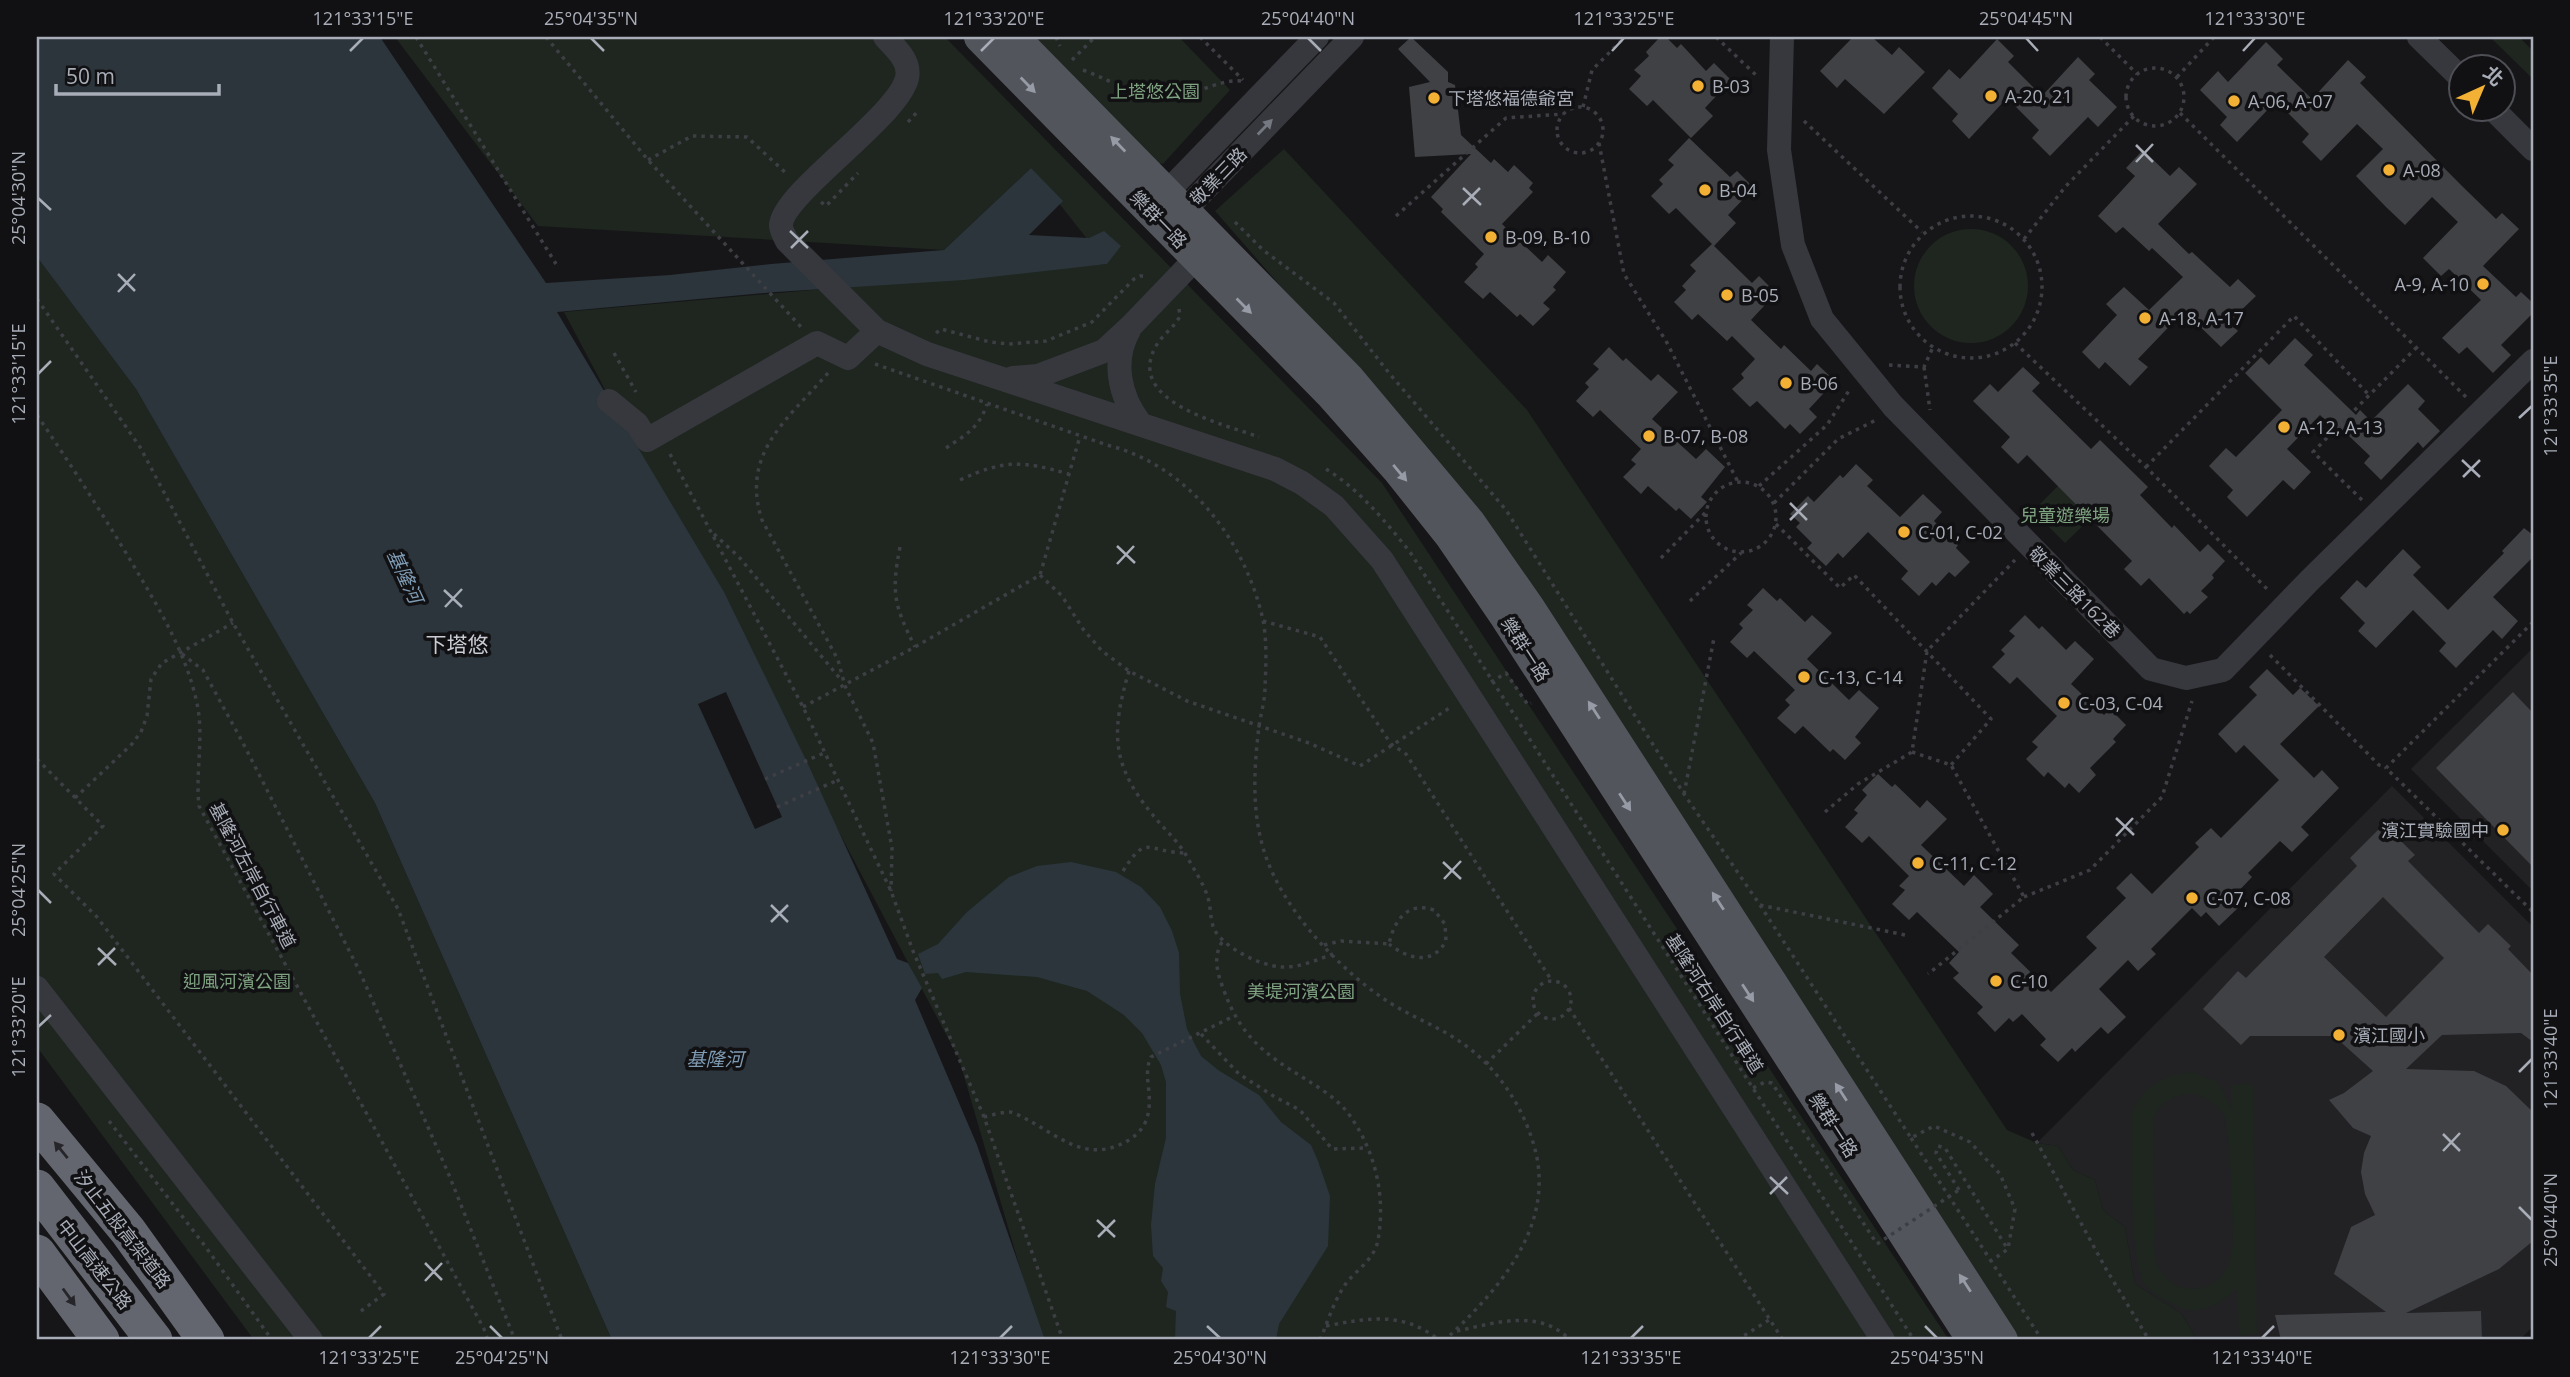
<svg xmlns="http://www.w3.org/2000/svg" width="2570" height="1377" font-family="'Open Sans','Noto Sans TC',sans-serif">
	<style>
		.built { fill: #222225 }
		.green { fill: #1e261f; fill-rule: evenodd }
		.water { fill: #2c353c }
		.pier { fill: #161618 }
		.building { fill: #404145; fill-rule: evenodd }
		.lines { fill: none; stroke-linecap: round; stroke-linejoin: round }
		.path { stroke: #3d3f44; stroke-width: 3.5; stroke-dasharray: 3.5 5; stroke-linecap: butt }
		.minor { stroke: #37383d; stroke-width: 24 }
		.major { stroke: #53555c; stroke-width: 32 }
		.highway { stroke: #63666e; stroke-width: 37 }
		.path-bridge { stroke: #3d3f44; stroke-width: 3.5; stroke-dasharray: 3.5 5; stroke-linecap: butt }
		.oneway { fill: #979ba6 }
		.oneway2 { fill: #757881 }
		.oneway3 { fill: #26262a }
		.ticks { fill: none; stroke: #a8adb8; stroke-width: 2.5 }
		.poi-dot { fill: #f2b134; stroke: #111113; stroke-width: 2.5 }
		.labels { text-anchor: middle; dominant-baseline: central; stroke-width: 7; stroke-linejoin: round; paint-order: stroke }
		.poi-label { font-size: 18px; fill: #a8adb8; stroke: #111113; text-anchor: start }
		.park-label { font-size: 18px; fill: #7fa381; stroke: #111113 }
		.street-label { font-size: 18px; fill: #a8adb8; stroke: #111113 }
		.water-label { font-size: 19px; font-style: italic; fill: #7f9bb3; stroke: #111113 }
		.quarter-label { font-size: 21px; fill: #c9ccd4; stroke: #111113 }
		.neatline { fill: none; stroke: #a8adb8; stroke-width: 2.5 }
		.ticks-label { font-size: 18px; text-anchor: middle; fill: #a8adb8 }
	</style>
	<rect width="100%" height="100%" fill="#161618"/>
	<path class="built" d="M2533,648v243l-122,-122z
		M2392,786l141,141v400l-14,13h-322l-16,-27 -46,-29 -10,-57 -22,-17 -8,-30 -22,-10 -15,-24 -21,-3z"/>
	<path class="green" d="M395,37h550l437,446 567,857h-908l-82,-281 -395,-747 543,-48 -76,-96 -87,82 -406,-24z
		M1024,37h155l51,53 -67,74 -18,-4z
		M2490,37h29l14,14v28z
		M1284,149l243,261 480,720 30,13 21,3 15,24 22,10 8,30 22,17 10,57 46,29 16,27h-178l-560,-850 -244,-279z
		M1914 286a57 57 0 1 1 114 0a57 57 0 1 1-114 0Z
		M37,257l99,132 239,414 237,537h-358l-217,-293z
		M2061,483l33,32 -29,28 -32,-32z
		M2192,1072l26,10 13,26v-23l22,-1 4,250 -18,2 -2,-47c-21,17 -39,30 -66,14 -9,-4 -20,-11 -26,-19 -17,-22 -12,-137 -13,-170 9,-27 33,-40 60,-42zM2185,1094c18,0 30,6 39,22 7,14 9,107 9,127 0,8 -3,20 -6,26 -18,30 -61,25 -71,-8 -3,-11 -1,-26 -1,-37 -1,-34 -2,-68 -2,-102 4,-17 16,-24 32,-28z"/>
	<path class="water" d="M37,37h343l166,246 124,-8 101,-11 173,-14 87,-82 32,33 -34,34 60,3 15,-7 17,15 -14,18 -143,16 -188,12 -219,20 167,280 83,170 90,197 11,4 14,25 -7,12 62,145 68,195h-433l-237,-537 -239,-414 -99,-132z
		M1071,862l45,10 25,15 19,20 12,24 7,22 1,41 7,35 14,27 17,14 41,25 22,27 30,23 7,16 12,35 -2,50 -49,78 -3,16h-101l1,-29 -10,-4 2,-15 -7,-11 2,-13 -10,-12 -2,-31 4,-41 11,-46v-56l-5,-17 -19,-32 -18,-18 -37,-24 -50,-14 -71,-5 -24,7 -4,-6 -13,1 -7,-20 20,-10 29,-32 42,-35 28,-11z"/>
	<path class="pier" d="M726,692l56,125 -27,12 -57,-125z"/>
	<path class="building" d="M1411,37l37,35v10l7,3 6,50 30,28 3,-4 14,13 6,-7 19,18 -4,5 4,4 -31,32 40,38 6,-7 18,17 -13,15 3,3 -13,13 7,6 -17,17 -13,-12 -3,3 -27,-25 -7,7 -19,-17 14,-15 -3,-3 9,-10 -43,-42 2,-3 -12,-12 40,-43 -56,3 -6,-70 21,-5 -32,-33z
		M1660,37h6l11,11 4,-4 25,27 8,-8 17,17 -26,28 8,8 -22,22 -38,-38 -6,6 -18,-17 12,-13 -7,-6 15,-14 -3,-4z
		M1853,37h19l20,18 7,-8 26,25 -41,42 -39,-35 -8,9 -17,-17z
		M1997,39l17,17 -6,6 34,34 36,-39 17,17 -6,6 28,27 -19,20 -10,-10 -38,39 -18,-18 7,-8 -32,-32 -38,41 -17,-18 6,-7 -26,-26 17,-19 11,10z
		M2266,42l17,17 -6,6 35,34 36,-39 18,17 -6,6 102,103 34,33 6,-6 17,16 -36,37 33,31 5,-5 12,11v10l-32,32 10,10 -18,18 -26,-26 -8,7 -17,-16 39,-38 -32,-31 -8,7 -18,-18 35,-36 -26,-25 -27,28 -19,-18 -30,-31 27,-27 -26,-25 -36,37 -19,-19 7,-8 -33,-33 -39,41 -17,-17 7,-8 -27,-27 18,-19 10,11z
		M1689,138l41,39 7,-6 17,17 -26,27 8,8 -22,23 -38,-38 -7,6 -18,-18 12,-12 -4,-4 15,-15 -6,-5z
		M2143,150l27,26 9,-9 18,17 -39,40 31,30 3,-2 38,35 8,-8 18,17 -27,26 9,9 -17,16 -37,-36 -46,48 10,8 -18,19 -25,-24 -6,7 -17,-17 35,-37 -11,-11 18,-17 25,23 34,-33 -31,-29 -3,3 -26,-24 -7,6 -18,-17 37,-40 -9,-8z
		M1712,244l40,39 7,-7 17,17 -25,27 30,29 3,-4 27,26 6,-7 18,17 -26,28 8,8 -17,17 -10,-10 -5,5 -28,-28 -7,6 -18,-18 12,-11 -3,-4 14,-15 -23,-23 -5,5 -29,-27 -6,6 -18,-18 12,-12 -4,-4 14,-15 -6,-6z
		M2295,338l18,17 -9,10 52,50 4,-5 11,11 37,-37 17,17 -7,8 22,22 -17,17 -5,-6 -37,38 -17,-17 6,-7 -40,-38 -4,3 -6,-6 -33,34 24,23 -17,18 -11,-10 -36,37 -20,-20 6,-7 -24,-24 17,-18 10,9 46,-47 -37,-37 16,-16 8,8z
		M1609,347l14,14 3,-3 25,23 7,-7 20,18 -26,27 44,40 10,-10 19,18 -24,30 6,5 -16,17 -12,-11 -3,3 -28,-25 -7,8 -18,-17 13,-13 -5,-4 10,-11 -41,-39 -7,7 -17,-16 13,-14 -4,-4 14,-14 -6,-5z
		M2023,367l17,16 -8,8 59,58 9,-9 48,47 -8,8 32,33 2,-3 26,27 8,-8 17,17 -13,14 2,3 -13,13 7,6 -18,17 -3,-3 -3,3 -35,-36 -8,8 -17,-17 8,-8 -105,-106 -9,9 -17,-17 9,-10 -37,-36 17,-17 8,8z
		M1856,464l17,16 -6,6 33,31 23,-23 19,18 -8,9 24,24 -2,3 14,14 -15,15 -6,-5 -13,14 -4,-4 -13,14 -18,-17 7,-8 -40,-39 -25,26 -5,-5 -12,13 -19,-18 5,-5 -16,-16 4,-4 -10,-9 18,-18 6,6 26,-27 3,3z
		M2524,528l9,7v22l-40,40 25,24 -16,18 -9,-9 -37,38 -17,-17 7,-8 -33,-33 -37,38 -18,-17 7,-8 -25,-25 17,-18 9,8 37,-39 18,18 -8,8 35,35 56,-57 -2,-2z
		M1763,588l14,13 3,-3 25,24 7,-7 20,18 -25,26 42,41 10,-10 20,18 -24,29 6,6 -16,17 -12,-11 -3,3 -27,-26 -8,8 -18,-16 13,-13 -5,-5 10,-10 -41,-39 -7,7 -17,-16 13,-14 -4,-4 14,-14 -6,-5z
		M2025,615l14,14 3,-3 24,24 9,-9 19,18 -23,25 33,31 6,-6 16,16 -13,14 3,3 -26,26 6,7 -17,18 -10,-10 -4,5 -17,-16 -4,5 -18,-18 12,-12 -6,-5 25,-26 -40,-39 -7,7 -18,-17 13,-13 -4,-4 14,-14 -6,-5z
		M2267,669l26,26 7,-7 19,18 -39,38 34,34 8,-8 17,18 -38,39 8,8 -17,17 -12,-11 -32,32 4,4 -22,23 8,8 -19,18 -13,-14 -5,5 -9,-9 -41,41 5,5 -18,17 -10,-11 -29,29 27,28 -18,17 -7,-7 -26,25 -3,-4 -14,14 -18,-17 6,-6 -24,-25 -9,8 -4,-4 -14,14 -18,-19 6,-6 -30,-29 6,-5 -10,-10 10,-11 -42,-40 -8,8 -17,-16 13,-14 -6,-4 10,-10 -40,-40 -7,7 -17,-16 13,-14 -4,-3 13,-15 -5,-5 16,-16 14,13 3,-3 25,24 7,-8 20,19 -26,26 43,41 10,-11 19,19 -13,13 39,38 -8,8 40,39 46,-44 -11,-11 40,-39 -10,-10 15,-15 21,21 47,-47 -4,-4 16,-15 10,10 58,-58 -35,-35 -8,8 -18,-19 39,-39 -8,-8z
		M2513,692l20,21v154l-97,-99z
		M2384,824l31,31 -7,6 71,72 9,-9 23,22 -3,3 25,26v67l-12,-9 -79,2 -36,34 68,2 32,15 27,26v129l-34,28 -93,44 75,-2 1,29h-201l-6,-25 111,-3 -52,-38 17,-47 24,-12 -10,-21 -4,-22 3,-19 7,-17 -18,-8 -24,-28 15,-7 29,-22 -39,-35h-84l-9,9 -38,-36 35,-38 8,7 111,-112 -7,-8zM2383,897l61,61 -58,59 -62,-60z"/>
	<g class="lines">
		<path class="path" d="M416,37l140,227
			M546,37l102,123 153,167
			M1056,37l4,9
			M1200,37l43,43
			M1716,37l42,40
			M2100,37l37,37
			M1072,60l23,-23
			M2126 97a29 29 0 1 1 58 0a29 29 0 1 1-58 0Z
			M1083,70c35,13 61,33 100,25 20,-4 39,-16 59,-14
			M2177,77l37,-40
			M1583,107l9,-37 33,-33
			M1557 130a23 23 0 1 1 46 0a23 23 0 1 1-46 0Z
			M2180,113l287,285
			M1804,121l118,111
			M908,122l11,-12
			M1599,143l25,131 42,67 72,141
			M648,160l44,-24 55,1 41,38
			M821,202l5,4 32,-33
			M1900 287a71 71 0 1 1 142 0a71 71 0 1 1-142 0Z
			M1396,216l110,-98 57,-4
			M1235,222l28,28 71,53 55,70 117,137 178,284 76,111 151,233 23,-12 36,16 30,32 15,35 -7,40 -17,12 51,79
			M2024,239l42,-53 68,-70
			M37,299l103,148 93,176 165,286 164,431
			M1179,309l1,7c-6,12 -18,19 -24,30 -32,56 68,78 103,91
			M936,333l5,-4 49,13 19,2 37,-3 46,-19 42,-43 6,-3h6
			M2015,343l131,124 123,124
			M614,353l22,39
			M875,364l232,81c81,20 138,95 156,175 4,20 3,46 2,67 0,13 -4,26 -6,39 -5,42 -8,86 6,128 18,55 72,113 119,145 25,17 54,27 78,44 38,26 66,71 75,115 14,75 -42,135 -92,182
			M1889,365l35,2 9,-20
			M1924,367l6,43
			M828,373c-40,46 -88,80 -66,147l76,140 7,26 28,57 19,105 -1,43
			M37,415c34,50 67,101 98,153 25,42 50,84 61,131 9,36 -1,71 3,107l285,523 4,11
			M946,448c21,-14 33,-20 41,-44
			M670,454l133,253 88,184 22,60 71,166 79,223
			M2146,467l148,-151 75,79
			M1326,469c34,21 59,52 84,83l504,788
			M960,480c45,-21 63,-19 109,-6
			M1706 517a35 35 0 1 1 70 0a35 35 0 1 1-70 0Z
			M1759,486l68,-61 23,-36
			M2362,500l-49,-48 103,-104
			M1774,503l64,-64 38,-19
			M1776,524l64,64 14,-13 137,144 -40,46
			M714,534l25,23 103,124
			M900,547c-9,46 -6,58 15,100
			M1661,558l45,-46
			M1040,575l22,21 21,33 19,22 27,20 58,30 122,42 51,23 91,-59
			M1690,601l51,-48
			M1263,621l57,16 71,107 15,10 146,227
			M2533,622l-147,146 147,144
			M182,654l21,16 40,73 116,227 90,205 66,165
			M2270,655l109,110 7,3
			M1129,671c-18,61 -18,93 23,143 11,14 25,26 34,41 7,13 18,29 22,43 3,10 2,21 6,31 10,19 45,36 67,38 17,1 36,-7 52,-13
			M1491,682l15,-9 22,32 3,-2
			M803,707l112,-60 125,-72 40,-139
			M1912,752l39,13 73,132 -96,77
			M37,759l66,67 -49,48 43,43 287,377 -27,20
			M765,779l59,-26
			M1684,794l30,-156
			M75,798l57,-54 9,-12 6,-16 4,-37 11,-16 71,-40
			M777,807l61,-27
			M1825,812l33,-28 54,-32 15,-101 88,-91
			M1123,871c24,-38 23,-19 62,-18
			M2024,897l66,-27 72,-73 30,-96
			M1760,905l145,30
			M1222,942c-9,15 -5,30 1,46 17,48 41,66 84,92 14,9 30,19 41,33 27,37 38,82 30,127 -3,18 -20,29 -31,42 -13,18 -19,39 -27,58
			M1324,945l17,-4 48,3c5,-23 18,-43 45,-34l11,14 1,17c-14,25 -38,18 -57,3
			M1533 1000a19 19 0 1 1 38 0a19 19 0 1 1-38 0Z
			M1569,1008l214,332
			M1201,1034l38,40 36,23 25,13 32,39 35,-1
			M1486,1064l52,-51
			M1753,1088l12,-6 7,1 105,161
			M984,1117c8,-2 18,-5 26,-5 6,1 14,6 20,9 29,16 55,39 89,24 10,-4 19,-10 25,-20 13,-25 -3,-48 7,-68l83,-41
			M109,1121l96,125 67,94
			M2032,1133l74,136 43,71
			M1911,1138l80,123
			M1959,1190l-23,-37 2,-7 7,2 62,100
			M1326,1326c42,-8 77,-15 113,14
			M1457,1331c38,-8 83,-23 113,9
			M1737,1340l32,-20"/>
		<path class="minor" d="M885,37c10,11 26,24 22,41 -9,39 -127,117 -126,148 0,4 4,11 6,15l90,90 50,23 348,115 27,14 32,23 48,54 501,780
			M1782,37l-3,113 14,95 29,74 71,87 258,263 35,9 37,-8 87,-90 223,-219
			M2419,37l43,42
			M2492,108l41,41
			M1161,209l5,-16 151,-156
			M1169,215l15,-4 168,-174
			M1129,330c-17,30 -10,66 11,93
			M1013,378l25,-2 66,-25 27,-25 77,-80
			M609,401l28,23 10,16 170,-97 31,15 29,-27
			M37,988l274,352"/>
		<path class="major" d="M980,37l350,356 69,78 51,64 56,82 467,723
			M1013,37l336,342 120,143 60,86 473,732"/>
		<path class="highway" d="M37,1121l91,110 78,109
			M37,1188l117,152
			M37,1253l64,87"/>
		<path class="path-bridge" d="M1877,1244l82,-54"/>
	</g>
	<defs><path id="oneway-solid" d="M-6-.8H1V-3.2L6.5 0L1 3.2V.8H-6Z" transform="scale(1.75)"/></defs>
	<g class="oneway">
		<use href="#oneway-solid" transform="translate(1028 85) rotate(46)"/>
		<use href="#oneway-solid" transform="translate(1118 144) rotate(-134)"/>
		<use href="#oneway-solid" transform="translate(1244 306) rotate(45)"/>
		<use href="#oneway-solid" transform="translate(1400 473) rotate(50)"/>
		<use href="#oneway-solid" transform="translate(1594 710) rotate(-123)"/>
		<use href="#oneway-solid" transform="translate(1625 802) rotate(57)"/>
		<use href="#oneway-solid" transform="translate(1718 901) rotate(-123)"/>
		<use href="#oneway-solid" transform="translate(1748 993) rotate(57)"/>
		<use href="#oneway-solid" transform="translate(1841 1092) rotate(-123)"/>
		<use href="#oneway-solid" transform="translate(1965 1283) rotate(-123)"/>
	</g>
	<use class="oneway2" href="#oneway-solid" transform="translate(1265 127) rotate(-46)"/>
	<g class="oneway3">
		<use href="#oneway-solid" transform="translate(61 1150) rotate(-129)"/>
		<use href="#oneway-solid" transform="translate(69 1297) rotate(54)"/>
	</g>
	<path class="ticks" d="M591,38l13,13M1308,38l13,13M2026,38l12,13M350,51l13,-13M981,51l13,-13M1612,51l12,-13M2243,51l12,-13M2136,145l17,17M2136,162l17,-18M1463,188l18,17M38,198l13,12M1463,205l17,-17M790,231l18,17M791,248l17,-17M118,274l17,17M118,292l17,-18M38,374l13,-13M2519,418l13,-12M2462,460l18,17M2463,477l17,-17M1790,503l17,17M1790,520l17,-17M1117,546l18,17M1117,564l17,-18M444,590l18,17M445,607l17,-18M2116,818l18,17M2116,836l17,-18M1443,862l18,17M1444,879l17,-18M38,890l13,13M771,905l17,17M771,922l17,-17M98,948l18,17M98,965l17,-17M38,1027l13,-12M2519,1072l13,-13M2443,1134l17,17M2443,1151l17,-18M1770,1177l18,17M1770,1194l17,-17M2519,1207l13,13M1097,1220l18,17M1098,1237l17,-17M425,1263l17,17M425,1281l17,-18M490,1326l12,12M1207,1326l13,12M1925,1326l12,12M369,1338l12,-12M1000,1338l12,-12M1631,1338l12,-12M2262,1338l12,-12"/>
	<g class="poi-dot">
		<circle cx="1698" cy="86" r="7"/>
		<circle cx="1991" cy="96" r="7"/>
		<circle cx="1434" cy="98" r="7"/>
		<circle cx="2234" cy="101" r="7"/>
		<circle cx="2389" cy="170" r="7"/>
		<circle cx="1705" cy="190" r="7"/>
		<circle cx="1491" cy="237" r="7"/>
		<circle cx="2483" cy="284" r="7"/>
		<circle cx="1727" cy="295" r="7"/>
		<circle cx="2145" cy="318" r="7"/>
		<circle cx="1786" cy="383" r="7"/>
		<circle cx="2284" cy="427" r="7"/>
		<circle cx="1649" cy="436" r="7"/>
		<circle cx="1904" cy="532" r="7"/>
		<circle cx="1804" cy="677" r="7"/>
		<circle cx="2064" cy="703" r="7"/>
		<circle cx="2503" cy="830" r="7"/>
		<circle cx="1918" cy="863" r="7"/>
		<circle cx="2192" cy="898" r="7"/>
		<circle cx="1996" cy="981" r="7"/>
		<circle cx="2339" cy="1035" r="7"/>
	</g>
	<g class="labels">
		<g class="poi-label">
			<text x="1712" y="86">B-03</text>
			<text x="2005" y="96">A-20, 21</text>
			<text x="1448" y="98">下塔悠福德爺宮</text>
			<text x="2248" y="101">A-06, A-07</text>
			<text x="2403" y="170">A-08</text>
			<text x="1719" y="190">B-04</text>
			<text x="1505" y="237">B-09, B-10</text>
			<text x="2469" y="284" text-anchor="end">A-9, A-10</text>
			<text x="1741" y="295">B-05</text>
			<text x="2159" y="318">A-18, A-17</text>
			<text x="1800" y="383">B-06</text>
			<text x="2298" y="427">A-12, A-13</text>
			<text x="1663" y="436">B-07, B-08</text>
			<text x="1918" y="532">C-01, C-02</text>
			<text x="1818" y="677">C-13, C-14</text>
			<text x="2078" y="703">C-03, C-04</text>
			<text x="2489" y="830" text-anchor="end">濱江實驗國中</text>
			<text x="1932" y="863">C-11, C-12</text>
			<text x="2206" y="898">C-07, C-08</text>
			<text x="2010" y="981">C-10</text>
			<text x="2353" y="1035">濱江國小</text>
		</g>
		<g class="park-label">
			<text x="1155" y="91">上塔悠公園</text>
			<text x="2065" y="515">兒童遊樂場</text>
			<text x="237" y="981">迎風河濱公園</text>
			<text x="1301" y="991">美堤河濱公園</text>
		</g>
		<g class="street-label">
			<text transform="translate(1218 176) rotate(-46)">敬業三路</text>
			<text transform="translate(1159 219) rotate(46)">樂群一路</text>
			<text transform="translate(2075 592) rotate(45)">敬業三路162巷</text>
			<text transform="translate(1526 649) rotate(57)">樂群一路</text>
			<text transform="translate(253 875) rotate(62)">基隆河左岸自行車道</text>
			<text transform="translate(1715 1003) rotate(57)">基隆河右岸自行車道</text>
			<text transform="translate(1834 1125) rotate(57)">樂群一路</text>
			<text transform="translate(123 1229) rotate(52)">汐止五股高架道路</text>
			<text transform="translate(95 1264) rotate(52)">中山高速公路</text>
		</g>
		<g class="water-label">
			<text transform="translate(405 576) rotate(65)">基隆河</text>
			<text x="715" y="1059">基隆河</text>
		</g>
		<g class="quarter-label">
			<text x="457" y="644">下塔悠</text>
		</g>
	</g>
	<rect width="2570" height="1377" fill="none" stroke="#111113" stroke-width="77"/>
	<g transform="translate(2482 88) rotate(44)"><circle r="33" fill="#111113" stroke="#4d4f55" stroke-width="2"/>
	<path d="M0-5L12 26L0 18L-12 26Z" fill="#f2b134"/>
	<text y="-10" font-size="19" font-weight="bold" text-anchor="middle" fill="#a8adb8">北</text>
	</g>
	<path d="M56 84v10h163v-10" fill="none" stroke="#a8adb8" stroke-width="3.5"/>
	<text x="66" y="84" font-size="21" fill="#a8adb8" stroke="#111113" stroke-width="5" paint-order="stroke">50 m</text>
	<rect x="38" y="38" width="2494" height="1300" class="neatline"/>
	<g class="ticks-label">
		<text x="363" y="25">121°33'15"E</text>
		<text x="591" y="25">25°04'35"N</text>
		<text x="994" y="25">121°33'20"E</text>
		<text x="1308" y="25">25°04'40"N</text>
		<text x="1624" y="25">121°33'25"E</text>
		<text x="2026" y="25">25°04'45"N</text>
		<text x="2255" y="25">121°33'30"E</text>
		<text transform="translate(19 198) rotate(-90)" y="6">25°04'30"N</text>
		<text transform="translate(19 374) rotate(-90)" y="6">121°33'15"E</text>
		<text transform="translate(2551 406) rotate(-90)" y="6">121°33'35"E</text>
		<text transform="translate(19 890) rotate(-90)" y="6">25°04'25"N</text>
		<text transform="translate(19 1027) rotate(-90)" y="6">121°33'20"E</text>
		<text transform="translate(2551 1059) rotate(-90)" y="6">121°33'40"E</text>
		<text transform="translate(2551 1220) rotate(-90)" y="6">25°04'40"N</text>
		<text x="369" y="1364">121°33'25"E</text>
		<text x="502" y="1364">25°04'25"N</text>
		<text x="1000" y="1364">121°33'30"E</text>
		<text x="1220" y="1364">25°04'30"N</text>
		<text x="1631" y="1364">121°33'35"E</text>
		<text x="1937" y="1364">25°04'35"N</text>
		<text x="2262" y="1364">121°33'40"E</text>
	</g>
</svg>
